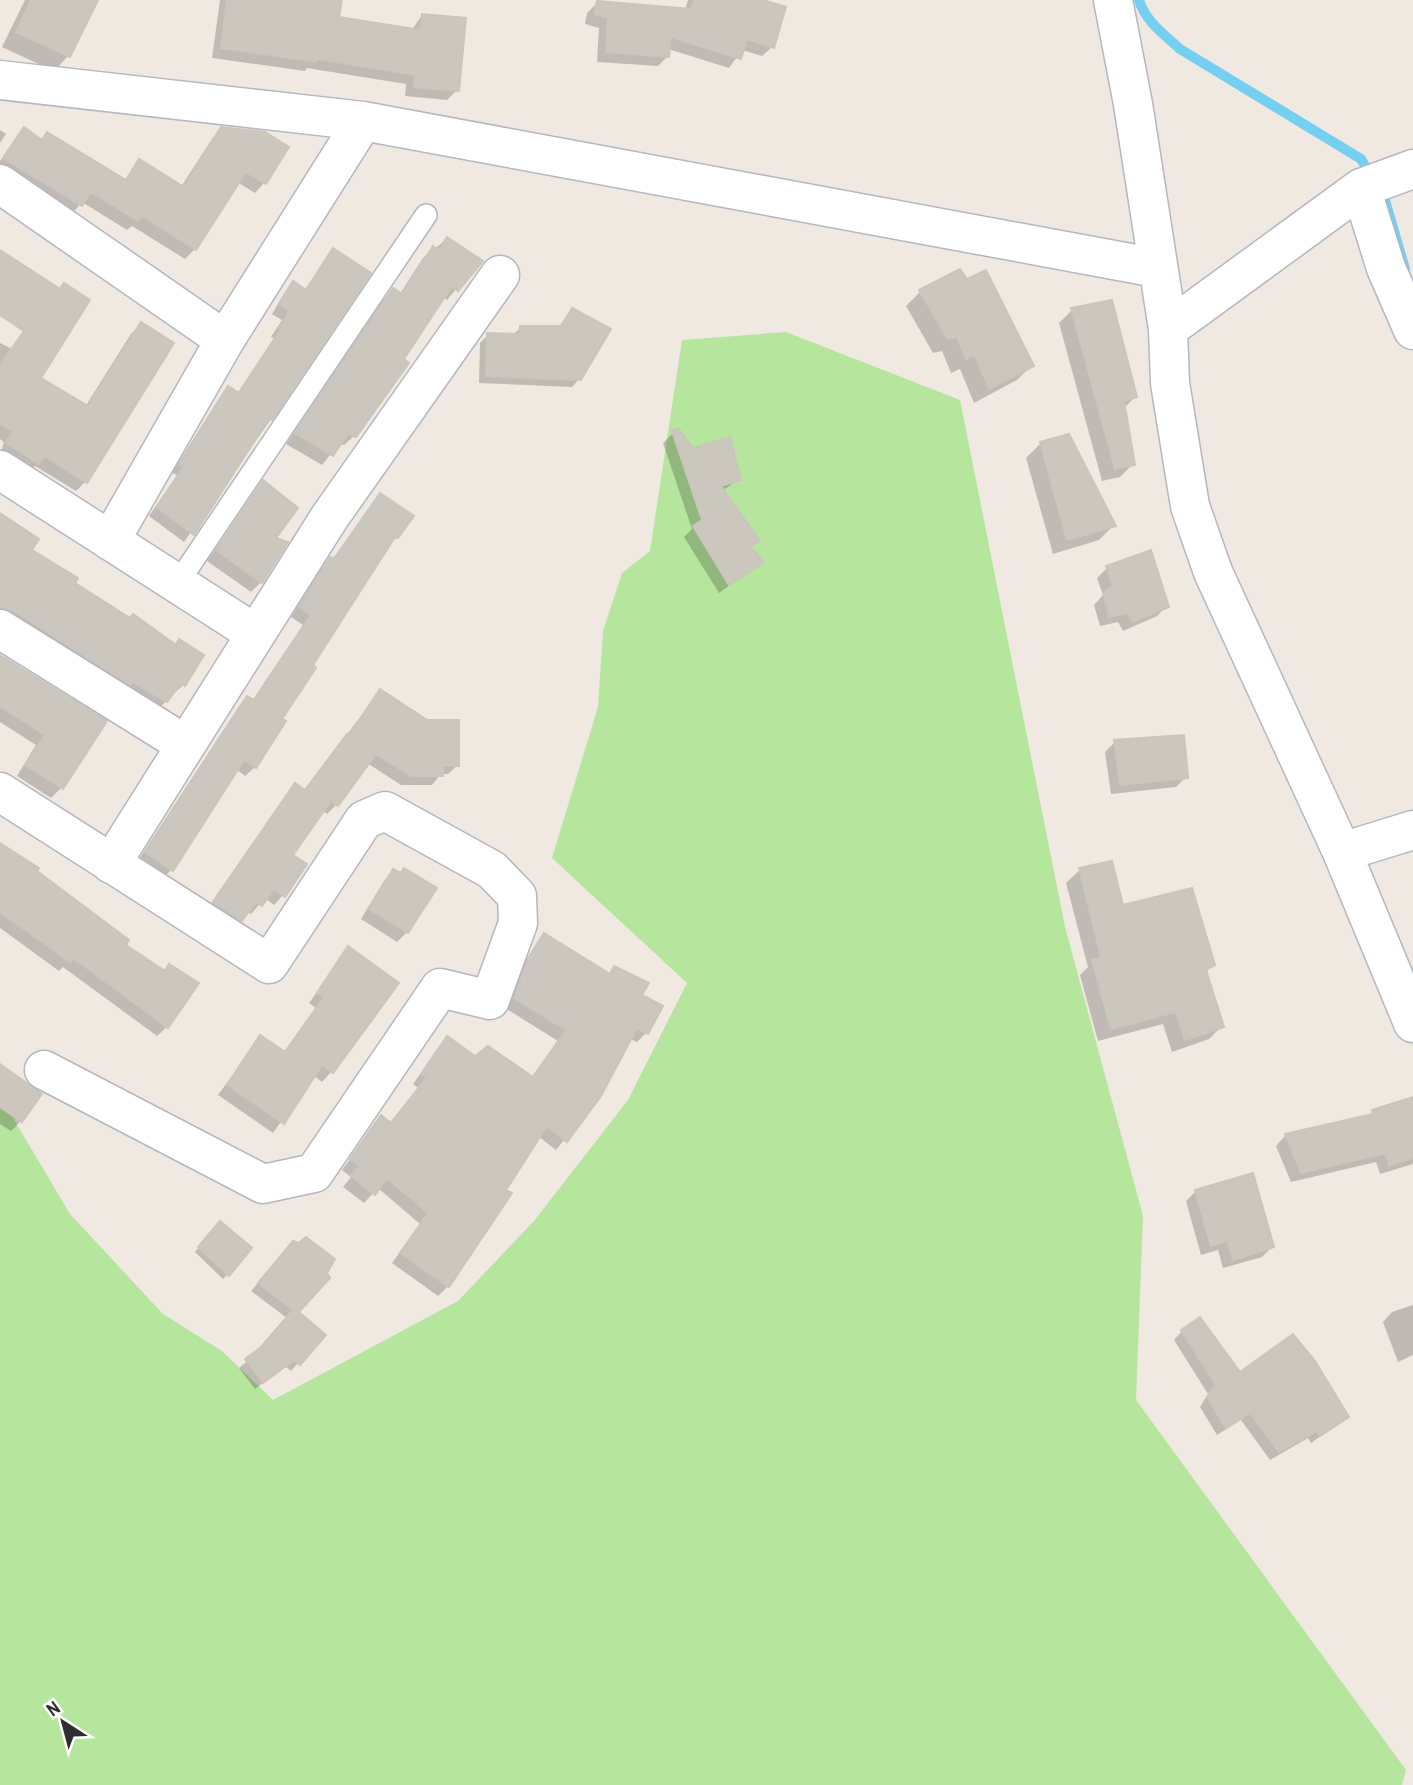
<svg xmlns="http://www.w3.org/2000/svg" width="1413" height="1785" font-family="'Archivo Narrow',sans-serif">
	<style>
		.green { fill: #b6e59e }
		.shadow { fill: #0003 }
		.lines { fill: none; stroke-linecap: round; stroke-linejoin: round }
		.stream { stroke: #75cff0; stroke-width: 10 }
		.building { fill: #cbc7bf; stroke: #cbc5ba; stroke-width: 2 }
		.lane-casing { stroke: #b4b7c1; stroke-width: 24 }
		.street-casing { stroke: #b4b7c1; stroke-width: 41 }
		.lane { stroke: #fff; stroke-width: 21 }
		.street { stroke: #fff; stroke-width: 38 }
	</style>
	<rect width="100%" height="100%" fill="#efe9e1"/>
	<path class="green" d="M786,332l174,68 105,527 78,289 -7,184 270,370 -4,15h-1402v-689l70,118 93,100 59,37 51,49 185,-99 76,-80 94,-121 59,-117 -135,-125 46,-151 5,-76 19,-58 28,-22 32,-211z"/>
	<path class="shadow" d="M25,0h71l-28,56 -14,15 -52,-24z
		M220,0h120l-3,18 75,12 10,-15 35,75 -10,10 -42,-4 1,-12 -99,-16 -2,3 -93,-13z
		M688,0h69l15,47 -10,9 -20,-6 -13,18 -61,-19v7l-10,10 -61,-4 2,-34 -14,-4 2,-11 10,-10 88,7z
		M222,129l42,54 -9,10 -18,-11 -42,67 -10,10 -53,-33 -5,4 -45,-28 -11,13 -71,-44v-10l24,-31 100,51 15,-19 42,25 31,-48z
		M0,130l6,4 -6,9z
		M447,239l33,22 -33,39 -4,-3 -88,138 -11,10 -5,-1 -17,21 -36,-21 97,-144 10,-10 7,4 23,-36z
		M334,251l-63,168 -87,123 -35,-26 28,-41 -5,-2 48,-76 8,-9 9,6 37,-56 -3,-1 11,-17 -10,-6 13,-22 8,-8 11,7z
		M920,292l112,73 -15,15 -43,23 -14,-34 -9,4 -9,-22 -9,2 -27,-47z
		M573,310l7,68 -8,9 -93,-4 1,-40 8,-8 24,1 8,-8h38z
		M1072,310l64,86 -12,12 9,56 -13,13 -18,4 -43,-158z
		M141,324l-55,157 -10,10 -41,-25 -7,6 -28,-17 4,-13 -4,-3v-96l47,23 -8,12 46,29 46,-73z
		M673,433l19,17 47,29 -17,12 36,49 -8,8 12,14 -43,31 -35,-56 8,-8 -29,-86z
		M1041,443l73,82 -15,15 -46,14 -27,-96z
		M263,482l11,57 -13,43 -10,10 -44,-31z
		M380,495l17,42 -10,10 -77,119 -55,101 -10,9 -9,-7 -65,101 -9,9 -25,-17 101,-154 9,-10 5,3 51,-76 -12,-8 30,-48 11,-9z
		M0,525l72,59 103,62 5,-5 21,14 -18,30 -27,26 -156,-92z
		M1107,568l60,38 -10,10 -34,15 -5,-9 -18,4 -6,-21 9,-10 -6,-17z
		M0,657l104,65 -43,66 -10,10 -34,-22 19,-31 -36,-23z
		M380,691l78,74 -10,9h-7l-9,11h-31l-34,-22 -31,42 -9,9 -5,-4 -31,45 -8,40 -9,10 -9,-7 -14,16 -4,-3 -16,18 -26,-17 81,-117 9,-10 9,6z
		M1115,742l71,35 -10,10 -65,7 -6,-42z
		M0,855l123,90 44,82 -10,9 -94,-69 -4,4 -59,-43z
		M404,870l3,62 -10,10 -36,-23 23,-38 9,-10 7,3z
		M1080,870l42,37 91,58 -8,8 17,53 -13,13 -37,13 -9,-28 -65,17 -18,-66 8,-8 -22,-84z
		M544,935l64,40 6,-7 26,28 7,36 -10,10 -7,-3 -30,56 -44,55 -18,-14 -90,150 -10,10 -46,-33 28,-39 -42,-36 -14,15 -21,-16 8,-10 -9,-7 39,-52 8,6 29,-36 -5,-4 34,-46 28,20 56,20 27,-37 -53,-33 15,-40z
		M348,949l48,34 -65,89 -9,10 -9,-7 -40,58 -55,-38 42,-57 23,15 33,-45 -7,-5z
		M0,1067l21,54 -10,10 -11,-7z
		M1413,1099v65l-33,10 -4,-12 -85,20 -15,-36 9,-10 82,-19 6,-5z
		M1195,1192l77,55 -10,10 -39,11 -5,-18 -17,5 -15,-54z
		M215,1228l13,46 -5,5 -28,-27z
		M286,1251l11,62 1,50 -7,8 -6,-5 -30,23 -16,-21 19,-16 29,-34 -36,-27z
		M1413,1305v50l-15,7 -15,-40 9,-10z
		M1182,1331l58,44 107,42 -36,26 -3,-5 -38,22 -29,-40 -24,15 -17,-28 8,-13 -34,-54z"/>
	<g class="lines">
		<path class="stream" d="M1139,0c6,21 26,35 41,49l181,110 23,38 21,72"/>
	</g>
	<path class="building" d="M31,0h67l-28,57 -54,-25z
		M227,0h115l-3,17 81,13 2,-16 44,4 -7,73 -45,-4 1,-12 -98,-16 -1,3 -95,-14z
		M694,0h69l23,7 -12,41 -27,-9 -6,20 -70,-22 -2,20 -63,-5 2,-34 -14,-4 3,-13 94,8z
		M24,127l18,13 5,-8 79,48 13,-21 45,28 37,-60 44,5 24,15 -23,37 -20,-12 -50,78 -54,-34 -4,5 -47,-29 -9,14 -79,-48z
		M447,237l36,24 -25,30 -6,-5 -48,73 5,4 -53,74 -8,-3 -15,22 -38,-23 98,-145 9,6 31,-48 6,5z
		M333,248l38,25 -99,147 -3,-2 -75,117 -37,-28 27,-41 -5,-1 49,-79 11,7 42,-64 -2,-1 10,-17 -10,-7 14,-23 13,9z
		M0,250l60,39 4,-6 26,17 -49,78 47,28 53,-84 33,21 -87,140 -43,-27 -5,8 -33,-21 7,-11 -13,-9v-58l24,-34 -24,-16z
		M960,269l7,10 19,-9 48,96 -45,23 -14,-34 -9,4 -9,-22 -9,2 -29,-49z
		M1112,300l25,97 -13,4 11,64 -20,4 -44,-161z
		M572,308l39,21 -30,51 -95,-4 1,-43 33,1v-8h41z
		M678,428l15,20 37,-11 11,43 -20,6 39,55 -10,5 14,16 -35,23 -36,-59 9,-6 -30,-89z
		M1069,434l47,92 -49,14 -27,-98z
		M263,480l35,28 -22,30 12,4 -26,41 -46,-33z
		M380,493l34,23 -16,22 -3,-1 -82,128 3,3 -34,51 4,2 -30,47 -12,-8 -71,111 -28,-19 102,-156 7,4 57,-85 -12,-8 31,-50 4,2z
		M0,513l39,26 -7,11 46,28 -3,5 55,35 3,-4 43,31 3,-6 25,16 -19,31 -4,-3 -14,19 -35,-20 -2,3 -118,-75 -12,-3z
		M1151,550l18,57 -36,15 -5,-9 -19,4 -6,-24 10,-7 -7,-20z
		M0,655l107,66 -44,68 -38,-24 20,-30 -45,-29z
		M380,689l47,31h32v46h-16v10h-32l-35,-22 -38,52 -7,-5 -38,54 14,9 -22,33 -11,-8 -12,17 -6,-4 -14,19 -29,-19 82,-119 10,7 42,-56 2,2z
		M1184,735l4,43 -68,7 -6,-45z
		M0,843l39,25 -2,3 92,69 -3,5 39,26 4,-7 30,19 -31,45 -95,-70 -3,4 -70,-50z
		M1112,861l11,44 69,-17 23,77 -9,5 18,57 -39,13 -9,-28 -65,17 -19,-69 9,-3 -22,-89z
		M404,868l33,20 -29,45 -39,-24 24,-40 8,4z
		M544,933l66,41 4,-8 35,17 -7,12 21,11 -15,28 -11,-6 -36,68 -34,46 -20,-16 -41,64 6,3 -63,94 -49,-34 28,-40 -41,-35 -12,17 -24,-19 8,-10 -9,-7 31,-44 10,8 36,-46 -6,-3 26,-38 28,20 13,-10 45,31 33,-47 -52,-32 15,-41z
		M348,946l51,37 -66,90 -11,-8 -38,59 -57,-39 33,-50 25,17 39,-55 -7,-4z
		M0,1064l42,30 -20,28 -22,-15z
		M1413,1097v61l-24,8 -3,-13 -85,20 -16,-39 88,-20 -1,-4z
		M1253,1173l21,74 -41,13 -6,-19 -16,5 -16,-56z
		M220,1221l32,27 -23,28 -31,-29z
		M306,1237l29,22 -8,14 3,5 -31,34 27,23 -26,30 -6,-5 -31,23 -18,-24 15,-11 33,-38 -35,-27 35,-42 6,2z
		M1200,1317l40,55 53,-38 22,27 34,56 -29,19 -3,-5 -38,21 -29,-39 -24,15 -19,-31 9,-12 -35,-55z"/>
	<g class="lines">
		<defs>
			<path id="lane" d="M177,584l249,-369"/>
			<path id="street" d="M1113,0l20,104 35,225 2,54 20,123 23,66 129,280 71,171
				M0,80l363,41 794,147
				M0,184l225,156
				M1361,188l25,80 27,62
				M1168,329l193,-141 52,-19
				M0,470l256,164
				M110,541l115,-201 138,-219
				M0,629l186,116
				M0,792l269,172 95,-144 21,-9 107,59 25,26 1,27 -28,77 -50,-12 -126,185 -51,11 -219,-114
				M1342,852l71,-22
				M111,864l218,-346 171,-243"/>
		</defs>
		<use href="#lane" class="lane-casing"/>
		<use href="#street" class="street-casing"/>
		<use href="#lane" class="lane"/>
		<use href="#street" class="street"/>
	</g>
	<g transform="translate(63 1722) rotate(324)" stroke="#ffffff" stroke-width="5" paint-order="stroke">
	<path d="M0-5L12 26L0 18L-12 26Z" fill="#2e2e2e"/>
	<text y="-10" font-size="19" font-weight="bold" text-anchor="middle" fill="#2e2e2e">N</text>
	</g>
</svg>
